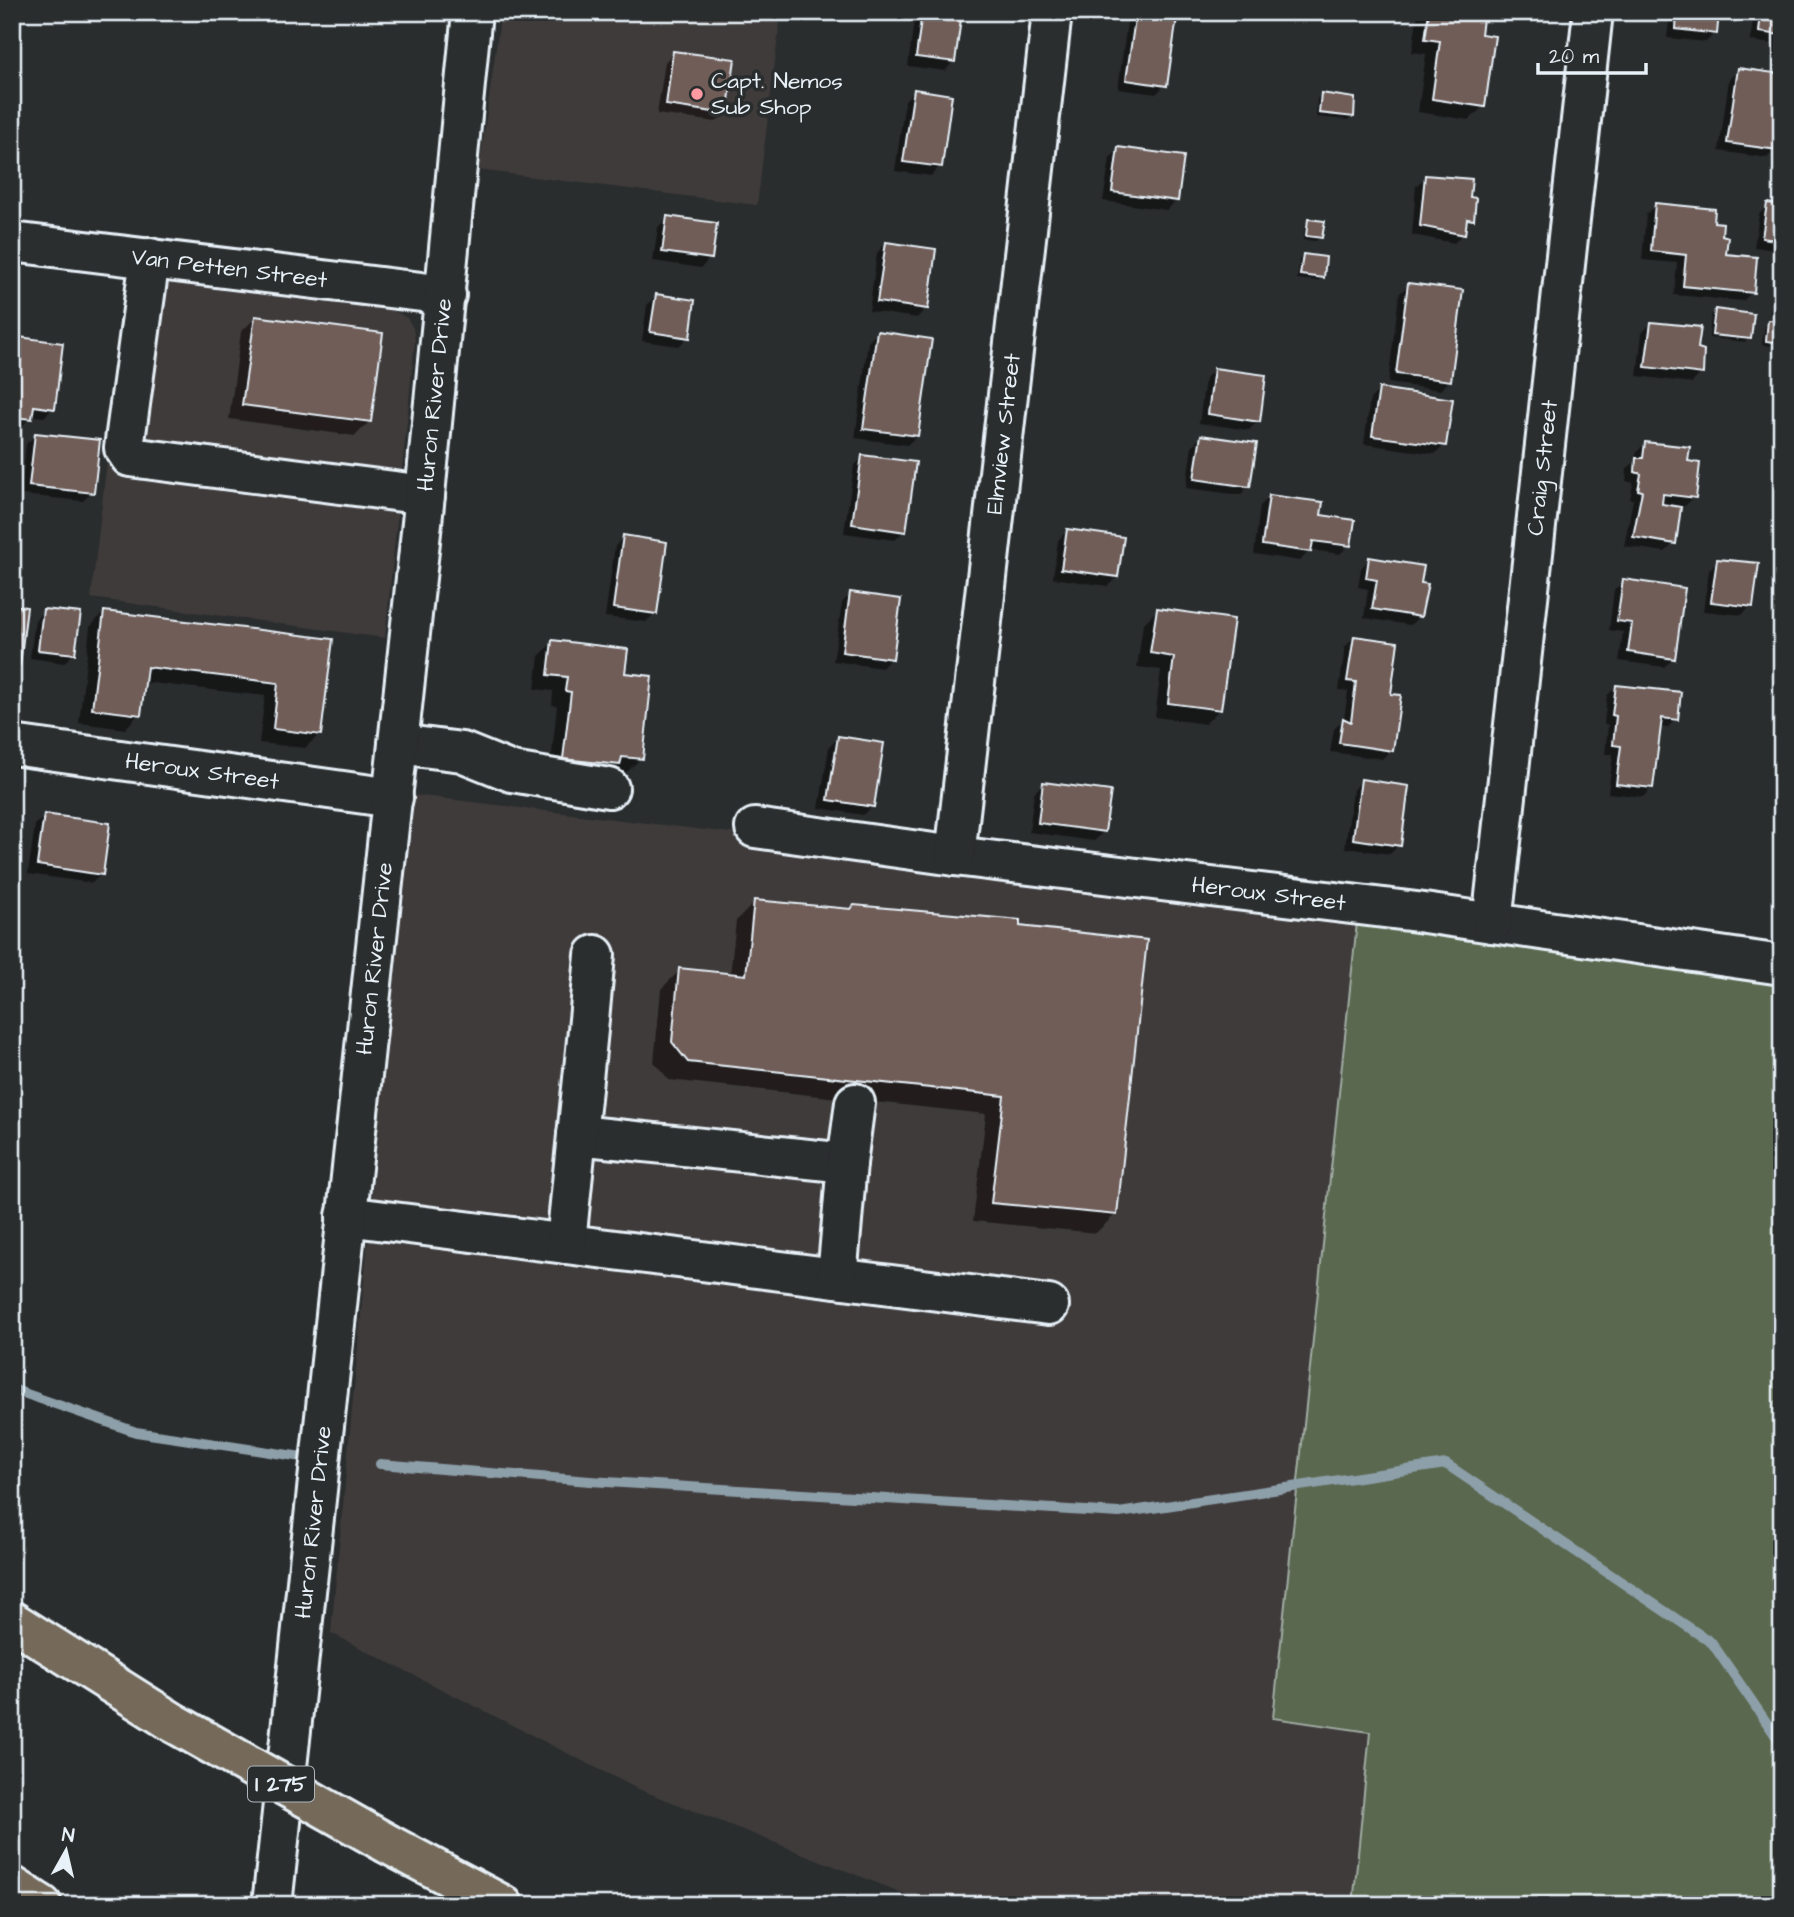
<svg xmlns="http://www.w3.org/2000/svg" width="1794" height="1917" font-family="'Architects Daughter',sans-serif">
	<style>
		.built { fill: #3f3b3b }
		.green { fill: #5a6850; stroke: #a1aca4; stroke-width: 2 }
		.shadow { fill: #0007 }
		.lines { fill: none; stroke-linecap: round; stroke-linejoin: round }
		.stream { stroke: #8d9fa9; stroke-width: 10 }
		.building { fill: #6f5d58; stroke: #e8f1f8; stroke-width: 2 }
		.minor-casing { stroke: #e8f1f8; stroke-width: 44 }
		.highway-casing { stroke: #e8f1f8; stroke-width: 44 }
		.minor { stroke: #2a2d2e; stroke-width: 38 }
		.highway { stroke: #746a5a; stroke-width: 38 }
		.highway-bridge-casing { stroke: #e8f1f8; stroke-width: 44; stroke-linecap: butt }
		.highway-bridge { stroke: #746a5a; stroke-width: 38 }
		.poi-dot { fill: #ff9aa2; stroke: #2a2d2e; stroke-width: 2.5 }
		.labels { text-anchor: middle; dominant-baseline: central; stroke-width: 7; stroke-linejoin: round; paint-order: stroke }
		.shield { fill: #2a2d2e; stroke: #afb6bb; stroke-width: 2 }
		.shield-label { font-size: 21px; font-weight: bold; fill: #e8f1f8 }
		.poi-label { font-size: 23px; fill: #e8f1f8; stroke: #2a2d2e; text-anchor: start }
		.street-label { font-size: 23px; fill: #e8f1f8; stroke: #2a2d2e }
	</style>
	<rect width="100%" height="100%" fill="#2a2d2e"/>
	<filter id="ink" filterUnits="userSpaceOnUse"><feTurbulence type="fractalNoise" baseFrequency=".0143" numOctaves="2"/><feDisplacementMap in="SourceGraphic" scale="14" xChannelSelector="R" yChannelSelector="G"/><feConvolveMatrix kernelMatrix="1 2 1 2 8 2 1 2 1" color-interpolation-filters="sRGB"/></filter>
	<g filter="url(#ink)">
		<path class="built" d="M501,12h280l-24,193 -278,-35z
			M130,266l252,38 25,14 6,10 2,13 -30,297 -294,-40z
			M413,795l334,40 611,78 -85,805 97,14 -17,173h-420l-297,-117 -305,-155 51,-543z"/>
		<path class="green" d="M1358,913l424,58v934h-429l17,-173 -97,-14z"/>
		<path class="shadow" d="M915,12h45l-6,49 -9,10 -37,-5z
			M1418,12h64l-3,24 5,70 -15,14 -51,-8 8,-58 -14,-2z
			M1670,12h47l-2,21 -9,9 -39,-4z
			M1754,12h28v46l-11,-1 1,-13 -22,-3z
			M1136,13l29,72 -9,9 -38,-5 9,-67z
			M674,52l52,61 -10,9 -59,-8 8,-52z
			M1739,70l37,79 -9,9 -48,-7 10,-72z
			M914,91l26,75 -9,10 -36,-5 10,-71z
			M1321,95l31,21 -4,4 -32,-3 1,-18z
			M1119,149l57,52 -9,9 -64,-9 7,-43z
			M1426,176l42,22 4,21 -8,8 -1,7 -9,9 -42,-8 4,-49z
			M1656,205l56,19 8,12 4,20 28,36 -9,9 -69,-6 3,-32 -35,-3 4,-46z
			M1768,205l14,2v44l-28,-4 5,-33z
			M667,218l43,40 -9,10 -48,-7 5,-34z
			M1309,221l12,16 -5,4 -13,-1 2,-15z
			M886,243l40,65 -9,10 -48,-7 8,-58z
			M1303,256l19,21 -4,4 -21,-2 2,-19z
			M1408,285l42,96 -10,9 -52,-7 11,-89z
			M656,296l32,41 -9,9 -37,-5 5,-36z
			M1776,296l6,1v17l-12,-1 2,-13z
			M1716,311l33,27 -4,4 -36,-4 2,-23z
			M255,318l114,104 -14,14 -126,-17 12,-87z
			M1769,322l13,1 -1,24 -19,-2 3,-19z
			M1651,323l45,26 5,24 -9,10 -55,-7 5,-43z
			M877,333l40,103 -10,9 -52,-7 13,-96z
			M12,338l41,70 -9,9 -13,-1 -10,12 -9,-1z
			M1214,370l44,51 -9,9 -50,-7 6,-44z
			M1379,390l66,55 -10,9 -71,-10 6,-45z
			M36,435l56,57 -9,9 -62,-6 5,-51z
			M1201,437l48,49 -9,9 -54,-7 6,-42z
			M1645,443l41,19 8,35 -9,9h-5l-6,37 -9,9 -41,-6 9,-47h-3l3,-16 -7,-2 1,-12 8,-8 1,-8z
			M863,457l41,74 -9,9 -51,-7 10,-67z
			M1269,497l50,20 30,28 -9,9 -30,-4 -10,11 -46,-7 6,-48z
			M1067,531l50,46 -9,9 -55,-8 5,-38z
			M624,537l31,76 -9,9 -41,-5 10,-71z
			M1370,559l49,26 1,31 -10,9 -46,-7 4,-29 -10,-2 3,-19z
			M1718,560l33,46 -9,9 -39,-4 6,-41z
			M1624,581l50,77 -10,9 -45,-6 4,-29 -14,-2 5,-40z
			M851,593l40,65 -9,10 -49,-7 9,-58z
			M1157,610l63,99 -15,15 -50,-7 6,-47 -24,-3 6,-43z
			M44,611l30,42 -10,10 -34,-5 5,-38z
			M104,612l227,28 -11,94 -15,14 -46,-5 6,-47 -122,-14 -4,32 -14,15 -46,-6 11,-96z
			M1354,637l35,58 2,55 -9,9 -52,-7 4,-23 10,-10 4,-28 -9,-1 6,-43z
			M553,642l70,32 18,84 -14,14h-77l7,-66 -5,-1 1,-14 -18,-2 4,-33z
			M1616,686l60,33 -9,9 -8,-1 -7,60 -9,10 -35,-4 5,-39h-8l3,-29 -4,-1 3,-28z
			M838,738l35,68 -10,9 -44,-7 10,-61z
			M1362,781l37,64 -9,9 -45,-6 8,-58z
			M1043,783l60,49 -9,9 -65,-9 5,-39z
			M45,816l56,58 -9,9 -64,-9 7,-49z
			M1782,842v56l-9,-2z
			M755,902l95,9 265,304 -19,18 -123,-12 13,-107 -317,-34 -15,-18 7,-73 19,-19 50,5 6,-54z"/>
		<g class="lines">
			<path class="stream" d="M12,1389l124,43 166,25
				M380,1464l210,17 529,32 327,-49 266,179 70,102"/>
		</g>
		<path class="building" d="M922,12h40l-7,50 -39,-5z
			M1136,12l41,5 -10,69 -41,-6z
			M1429,12h55l-3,22 14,2 -10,71 -53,-8 8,-58 -15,-2z
			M1677,12h42l-2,22 -41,-5z
			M1761,12h21v36h-3l2,-13 -22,-3z
			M673,51l62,8 -8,55 -61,-9z
			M1738,68l44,6v47l-4,29 -51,-7z
			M914,89l38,6 -10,72 -39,-5z
			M1321,93l34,5 -1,19 -35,-4z
			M1118,147l66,9 -6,45 -66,-9z
			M1425,175l47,4 -2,18 6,1 -2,22 -7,-1 -2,16 -45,-9z
			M1655,203l60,6 -1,13 9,1 -1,12 6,2 -2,17 31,3 -3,36 -71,-7 3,-31 -35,-4z
			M1767,203l15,2v36l-20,-3z
			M667,216l50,7 -5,36 -50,-7z
			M1308,219l17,2 -3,17 -16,-2z
			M886,242l50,7 -8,60 -51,-7z
			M1303,254l23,3 -2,21 -24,-3z
			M1408,283l55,7 -12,91 -55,-7z
			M656,294l39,6 -5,38 -40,-6z
			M1775,294l7,1v15l-9,-1z
			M1715,309l39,5 -3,25 -39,-4z
			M255,316l128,17 -12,89 -129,-17z
			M1768,320l14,1v22l-16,-2z
			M1651,322l50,5 -3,21 6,2 -1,24 -58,-7z
			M877,331l55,8 -14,97 -55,-7z
			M12,336l51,7 -8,66 -21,-3 -2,13 -20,-2z
			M1214,368l52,7 -6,47 -52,-8z
			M1379,388l74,11 -7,47 -74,-10z
			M35,433l65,7 -6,53 -65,-7z
			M1201,435l56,8 -7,44 -56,-8z
			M1645,442l45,5 -2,14 12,2 -4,35 -33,-4 -1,10 19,3 -5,37 -43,-7 9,-46 -4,-1 3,-16 -6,-2 1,-14h7z
			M862,455l54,7 -10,70 -54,-8z
			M1269,495l54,7 -2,13 34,5 -4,26 -38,-5 -2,11 -49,-7z
			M1067,529l57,8 -6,40 -57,-8z
			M623,535l44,7 -10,72 -44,-6z
			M1369,557l55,9 -3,17 7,1 -7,33 -49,-8 5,-29 -11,-2z
			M1717,559l42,4 -6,44 -42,-5z
			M1623,579l62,9 -10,71 -47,-7 4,-29 -15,-2z
			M850,592l51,7 -8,60 -51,-7z
			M12,605l15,2 -7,58 -8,-1z
			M1157,608l77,11 -13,91 -53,-7 6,-46 -24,-4z
			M43,609l38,4 -6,41 -37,-4z
			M104,611l229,28 -12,96 -48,-6 5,-46 -131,-16 -6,48 -49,-6z
			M1354,636l44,6 -7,52 10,1 -8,56 -54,-8 4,-25 8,4 5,-40 -9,-1z
			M552,640l76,9 -3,24 27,3 -9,83 -21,-2 -2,8 -57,-6 8,-67 -6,-1 2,-14 -19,-2z
			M1616,685l65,7 -3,28 -16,-2 -9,70 -37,-4 5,-38 -8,-1 3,-29 -4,-1z
			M838,736l46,7 -10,64 -46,-7z
			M1361,779l48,7 -8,60 -48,-7z
			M1043,782l68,9 -6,41 -67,-9z
			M44,814l66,9 -7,52 -66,-10z
			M754,900l97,9 3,-4 166,15v6l127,14 -30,275 -126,-12 13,-107 -316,-34 -16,-20 7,-74 67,7z"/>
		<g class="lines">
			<defs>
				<g id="minor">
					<path id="s1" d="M12,242l434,53"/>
					<path d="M150,258l-26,190 6,9 295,38"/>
					<path d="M398,744l64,8 50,20 97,16"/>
					<path id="s2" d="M12,745l381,53"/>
					<path id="s3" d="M755,828l200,28 462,56 365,53"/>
					<path id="s4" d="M955,856l97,-844"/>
					<path id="s5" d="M1492,923l101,-911"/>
					<path d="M577,1135l270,28"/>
					<path d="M346,1216l703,89"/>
					<path d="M566,1244c9,-97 21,-193 29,-289"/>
					<path d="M837,1278l10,-115 8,-60"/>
					<path id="s6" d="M272,1905l153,-1410 47,-483"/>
				</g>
				<path id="highway" d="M12,1621l162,102
					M388,1844l115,61
					M12,1886l30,19"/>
			</defs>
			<use href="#minor" class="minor-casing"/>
			<use href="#highway" class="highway-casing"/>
			<use href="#minor" class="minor"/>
			<use href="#highway" class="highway"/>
			<defs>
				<path id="highway-bridge" d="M174,1723l214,121"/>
			</defs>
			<use href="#highway-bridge" class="highway-bridge-casing"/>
			<use href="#highway-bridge" class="highway-bridge"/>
		</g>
	</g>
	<circle class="poi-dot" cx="697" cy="94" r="7"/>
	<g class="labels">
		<rect class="shield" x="248" y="1766.5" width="66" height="35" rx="5"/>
		<g class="shield-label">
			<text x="281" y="1784">I 275</text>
		</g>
		<g class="poi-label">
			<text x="711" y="81">Capt. Nemos<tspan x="711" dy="26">Sub Shop</tspan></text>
		</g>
		<g class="street-label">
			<text stroke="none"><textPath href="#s1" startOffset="219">Van Petten Street</textPath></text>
			<text stroke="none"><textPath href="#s6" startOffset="1519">Huron River Drive</textPath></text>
			<text stroke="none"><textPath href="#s4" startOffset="425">Elmview Street</textPath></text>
			<text stroke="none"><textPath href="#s5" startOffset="458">Craig Street</textPath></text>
			<text stroke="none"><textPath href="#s2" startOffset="192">Heroux Street</textPath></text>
			<text stroke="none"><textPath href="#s3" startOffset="518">Heroux Street</textPath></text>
			<text stroke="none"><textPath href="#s6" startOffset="952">Huron River Drive</textPath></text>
			<text stroke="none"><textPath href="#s6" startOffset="385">Huron River Drive</textPath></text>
		</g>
	</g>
	<rect width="1794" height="1917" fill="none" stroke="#2a2d2e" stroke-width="42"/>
	<rect x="21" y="21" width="1752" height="1875" fill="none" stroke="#e8f1f8" stroke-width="2.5" filter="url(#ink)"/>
	<g transform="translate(66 1851) rotate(8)" stroke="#2a2d2e" stroke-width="5" paint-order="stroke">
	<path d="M0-5L12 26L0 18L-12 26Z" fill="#e8f1f8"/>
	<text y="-10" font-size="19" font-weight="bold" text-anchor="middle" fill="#e8f1f8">N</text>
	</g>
	<path d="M1538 63v10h108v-10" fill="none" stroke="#e8f1f8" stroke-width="3.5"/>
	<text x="1549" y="63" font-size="21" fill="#e8f1f8" stroke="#2a2d2e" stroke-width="5" paint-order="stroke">20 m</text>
</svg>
